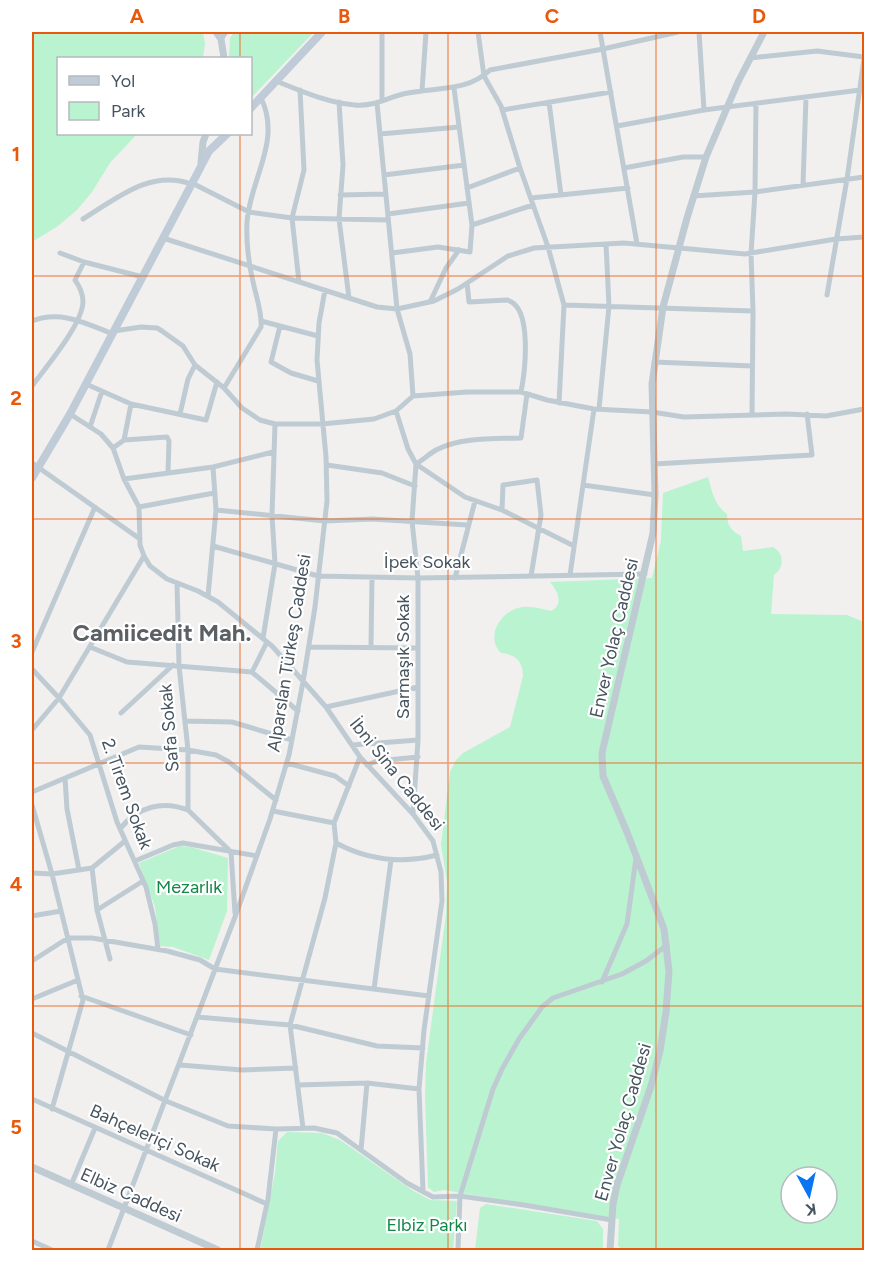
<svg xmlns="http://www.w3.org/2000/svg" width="896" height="1282" font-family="Figtree,sans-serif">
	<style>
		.green { fill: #baf3cf; fill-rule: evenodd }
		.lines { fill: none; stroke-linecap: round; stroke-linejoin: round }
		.minor { stroke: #bfcbd3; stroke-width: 5 }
		.tertiary { stroke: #bfcbd3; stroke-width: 7 }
		.secondary { stroke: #bfccd8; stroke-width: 8 }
		.grid { fill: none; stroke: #e8590c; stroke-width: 1.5; stroke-opacity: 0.55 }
		.labels { text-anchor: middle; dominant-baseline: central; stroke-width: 4.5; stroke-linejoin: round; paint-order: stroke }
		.street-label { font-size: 18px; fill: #46545f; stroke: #fff }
		.park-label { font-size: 18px; fill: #0f8848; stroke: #fff }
		.district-label { font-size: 24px; font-weight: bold; fill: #5b6065; stroke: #fff }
		.neatline { fill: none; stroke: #e8590c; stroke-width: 2 }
		.grid-label { font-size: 20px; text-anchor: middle; font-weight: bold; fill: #e8590c }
	</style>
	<rect width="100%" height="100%" fill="#f2efef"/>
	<path class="green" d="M32,32h171l2,12 -2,14h-145v76h79l-27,29 -18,29 -15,18 -19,16 -26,16z
		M234,32h80l-63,66 -1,-40h-21l1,-20z
		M708,477c4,14 6,28 19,37 0,11 4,17 14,22l2,15 30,-4c12,7 11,21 1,28l-3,39 76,1 17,7v628h-193l-5,-1 -44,1 -4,-4 1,-27 -175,-29 -10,2 -6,-5 -3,-91 1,-33 20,-149 1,-32 -6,-37 9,-73 6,-12 7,-7 47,-26 13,-51c0,-15 -8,-22 -22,-23 -17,-17 1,-44 22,-46 9,-1 19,2 28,4 13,-6 7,-20 -1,-29l102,-4 9,-38 2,-47zM791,1177h36v36h-36z
		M180,846l11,1 37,11 -1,53 -18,49 -36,-13 -13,-1 -5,-39 -16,-44z
		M287,1132l35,1 18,7 72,50 18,10 27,1 -4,49h-193l15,-77 3,-32z
		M486,1204l111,17 6,8v21h-128l5,-42z"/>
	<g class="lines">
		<path class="minor" d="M478,32l6,44 17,30 19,62 28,79 16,58 189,6
			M600,32l37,212
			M699,32l5,78
			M221,39l5,-7
			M750,58l67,-7 47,6
			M276,81c25,10 52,22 79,24 19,2 35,-9 53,-12 29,-6 59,-1 82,-23l113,-21 75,-17
			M422,91l4,-59
			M382,101v-69
			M339,102l4,63 -4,54 10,79
			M549,102l12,93
			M377,103l20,206 13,45 3,42
			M502,110l109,-18
			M617,126l87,-16 156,-20
			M380,134l79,-7
			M624,168l59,-11h23
			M384,175l80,-10
			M192,183l57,29 43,6 96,2
			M803,184l3,-87
			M467,188l53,-20
			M340,195l46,-1
			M693,196l62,-4 109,-15
			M531,198l97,-10
			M388,214l81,-11
			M83,219c33,-20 67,-50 108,-35
			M472,225l61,-20
			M163,238l214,69 20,2 37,-8 24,-12 50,-33 26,-8 90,-5 121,11 91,-15 28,-2
			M60,253l24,9 59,15
			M392,253l46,-6 32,5 2,-27 -18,-137
			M299,282l-7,-64 12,-48 -4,-80
			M467,283l2,19 38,-2c26,6 18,72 14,92
			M827,295l20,-116 17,-120
			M430,302l16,-34 13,-18
			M32,321c29,-11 53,2 81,13
			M261,321l57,15
			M280,326l-9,36 20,11 27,8
			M114,331l27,-4 16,1 5,3 21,15 12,19 29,23 18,20 18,12 15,4h47l52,-5 22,-8 17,-15 54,-4h54l26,8 47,9 58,3 32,5 103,-3 39,2 38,-7
			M654,362l98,4
			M86,384l45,20 75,16 11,-38
			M32,386c14,-19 50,-61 51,-84 0,-8 -3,-15 -8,-22l9,-18
			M224,388l37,-61c1,-14 -4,-28 -7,-41 -5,-20 -8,-43 -7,-64 3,-43 35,-81 14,-124
			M559,403l5,-98
			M599,409l10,-103 -3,-62
			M396,411l12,38 8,15 49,33 37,13 72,36
			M70,414l31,20 12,14 11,31 15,28 1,38 4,11 6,10 17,13 31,12 20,11 54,44 54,61 34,50 53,57 20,27 8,31 1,29 -18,129 -5,59 4,102
			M180,414l8,-35 7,-14
			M752,415l1,-104 -2,-57 4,-62 1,-89
			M90,427l12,-36
			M124,440l7,-36
			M113,448l11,-8 43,-3 2,4 -1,32
			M32,463l108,76
			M654,464l158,-9 -5,-41
			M327,465l55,8 33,13
			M124,479l89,-12 60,-15
			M583,485l72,10
			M139,507l75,-14
			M216,510l109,11 47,-2 95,6
			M502,510l1,-25 34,-5 4,35 -10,61
			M213,546l105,30 100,2 227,-4
			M570,575l24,-166
			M455,578l20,-77
			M177,583l2,83 9,84v60l43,42 4,61
			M208,596l8,-86 -3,-43
			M263,638l12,-74 -3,-49 3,-91
			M90,647l37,15 125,10 46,39
			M309,647l109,1
			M371,647l1,-70
			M32,652l63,-145
			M32,669l27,29 31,37 27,87 29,65 9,37 3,25
			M252,672l15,-30
			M326,707l92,-20
			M121,713l52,-48
			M185,721l47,1 60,18
			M32,730l27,-32 85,-142
			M352,745l66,-5
			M287,763l48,13 14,10
			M367,765l10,-4 41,-4
			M65,778l2,31 12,61
			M32,792l107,-45 49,3 28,5 13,7 47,38
			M32,805l20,69 31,126 -31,109
			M273,811l61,12
			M413,814l5,-74v-162l-6,-57 4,-57c7,-4 13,-10 20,-14 25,-13 58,-11 85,-12l6,-44
			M120,829c17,-22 42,-29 68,-19
			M336,843c32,17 66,21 101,12
			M135,861l38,-16 10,-2 74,13
			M92,868l5,42 13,49
			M32,873l20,1 40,-6 33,-27
			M97,910l46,-29
			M32,916l29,-5
			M32,961l36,-23h24l75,13 33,9 15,9 214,27
			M602,982l25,-58 9,-66
			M374,989l17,-129
			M81,996l110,39
			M32,999l46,-19
			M197,1017l93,8 87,21 46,2
			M32,1033l134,68 62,25 48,3 38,-1 23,5 70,50 26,14 27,-1 64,9 88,15
			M180,1065l62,5 54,-2
			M298,1085l69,-2 52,6
			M32,1099l235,105
			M303,1128l-13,-103 35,-127 11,-55 -2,-20 26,-66
			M361,1150l6,-67
			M71,1185l24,-57
			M32,1241l20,9
			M108,1250l127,-333 35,-98 19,-64 14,-73 12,-75 12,-106 -1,-44 -9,-97 2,-37 6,-33
			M257,1250l11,-51 8,-70
			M458,1250l2,-54 33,-107 9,-20 17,-30 23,-32 11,-9 69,-24 24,-13 21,-16"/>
		<path class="tertiary" d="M216,32l5,7 3,19
			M201,163l2,-21 3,-8
			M32,1167l186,83
			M610,1250l3,-46 4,-19 34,-99 9,-35 6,-39 3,-41 -5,-42 -37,-97 -24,-56 -1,-23 51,-220 2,-38 -3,-111 11,-77 24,-89 19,-61 32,-75 26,-50"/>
		<path class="secondary" d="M250,109l72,-77
			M32,478l38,-64 127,-240 12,-23 18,-17"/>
	</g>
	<path class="grid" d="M240,32v26M448,32v1218M656,32v1218M240,134v1116M32,276h832M32,519h832M32,763h832M32,1006h832"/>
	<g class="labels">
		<g class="street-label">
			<text x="427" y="562">İpek Sokak</text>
			<text transform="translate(614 638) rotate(-77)">Enver Yolaç Caddesi</text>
			<text transform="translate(289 653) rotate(-81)">Alparslan Türkeş Caddesi</text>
			<text transform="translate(403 657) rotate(-90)">Sarmaşık Sokak</text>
			<text transform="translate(169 728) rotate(-95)">Safa Sokak</text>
			<text transform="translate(397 774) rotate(51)">İbni Sina Caddesi</text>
			<text transform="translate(127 794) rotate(70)">2. Tirem Sokak</text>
			<text transform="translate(623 1122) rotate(-74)">Enver Yolaç Caddesi</text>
			<text transform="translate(155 1138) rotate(24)">Bahçeleriçi Sokak</text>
			<text transform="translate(131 1195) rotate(24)">Elbiz Caddesi</text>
		</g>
		<g class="park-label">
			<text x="189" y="887">Mezarlık</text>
			<text x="427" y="1225">Elbiz Parkı</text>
		</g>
		<g class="district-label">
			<text x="162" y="632">Camiicedit Mah.</text>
		</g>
	</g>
	<rect width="896" height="1282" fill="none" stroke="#ffffff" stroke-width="66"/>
	<rect x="57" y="57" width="195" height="78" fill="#ffffff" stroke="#b5bbbf" stroke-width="1.5"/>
	<rect x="69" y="76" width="30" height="9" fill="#bfccd8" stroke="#b5bbbf" stroke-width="1.5"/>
	<text x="111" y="87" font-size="18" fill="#46545f">Yol</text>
	<rect x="69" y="102" width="30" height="18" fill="#baf3cf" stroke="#b5bbbf" stroke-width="1.5"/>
	<text x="111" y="117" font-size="18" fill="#46545f">Park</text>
	<g transform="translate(809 1195) rotate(172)"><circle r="28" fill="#ffffff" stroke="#b5bbbf" stroke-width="1.5"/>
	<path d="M0-4.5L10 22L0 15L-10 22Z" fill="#0975f2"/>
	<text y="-9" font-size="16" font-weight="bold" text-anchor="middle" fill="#46545f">K</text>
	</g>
	<rect x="33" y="33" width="830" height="1216" class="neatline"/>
	<g class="grid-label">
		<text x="137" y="23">A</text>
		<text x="344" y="23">B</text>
		<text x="552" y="23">C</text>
		<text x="759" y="23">D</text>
		<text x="16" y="161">1</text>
		<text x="16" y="405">2</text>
		<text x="16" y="648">3</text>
		<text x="16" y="891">4</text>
		<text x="16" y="1134">5</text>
	</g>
</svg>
